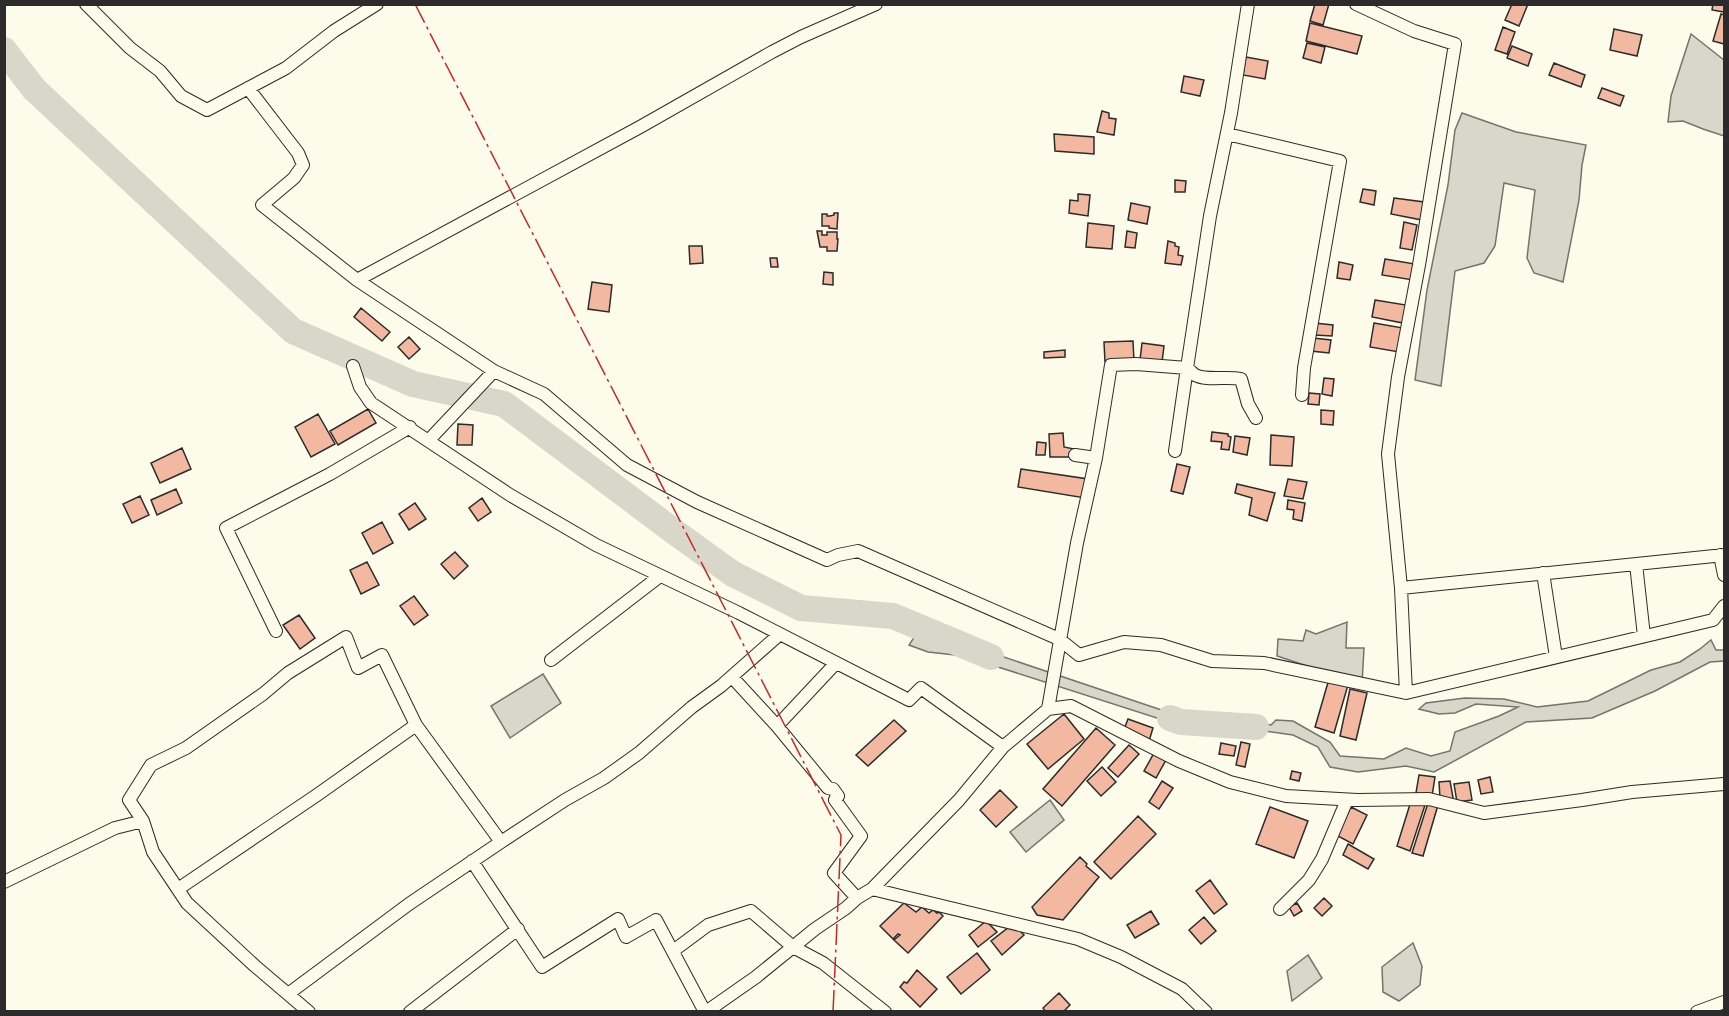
<svg xmlns="http://www.w3.org/2000/svg" width="1729" height="1016" font-family="Montserrat,sans-serif">
	<style>
		.water { fill: #d8d7c9; stroke: #74746e; stroke-width: 1.5 }
		.lines { fill: none; stroke-linecap: round; stroke-linejoin: round }
		.river { stroke: #d8d7c9; stroke-width: 26 }
		.building { fill: #f2b8a0; stroke: #2b2b2b; stroke-width: 1.5 }
		.minor-casing { stroke: #2b2b2b; stroke-width: 14 }
		.minor { stroke: #fdfbea; stroke-width: 12 }
		.power { stroke: #c62828; stroke-width: 1.5; stroke-dasharray: 21 4.5 3 4.5; stroke-linecap: butt }
	</style>
	<rect width="100%" height="100%" fill="#fdfbea"/>
	<path class="water" d="M1691,34l33,26v76l-21,-7 -20,-8 -15,1 3,-26z
		M1462,113l54,19 70,13 -4,20 -3,35 -16,82 -29,-9 -7,-15 8,-68 -31,-7 -9,63 -11,17 -29,8 -14,115 -26,-6 12,-90 21,-105 7,-55z
		M1347,622l-1,26h18l-2,36 -85,-28 1,-17 25,2 3,-11 10,4z
		M915,636l15,7 35,1 247,83 27,-7 32,5 5,-5 17,1 37,21 10,14 44,3 22,-11 25,8 19,-5 5,-19 44,-16 19,-9 -42,-3 -21,9 -16,1 -20,-5 7,-6 39,-5 39,1 33,8 51,-6 63,-31 29,-8 20,-13 11,-9 5,10h8v11l-14,1 -55,29 -63,27 -66,4 -92,50 -28,-6 -48,6 -28,-5 -12,-20 -25,-12 -36,-5 -44,6 -249,-80 -36,-4 -19,-7z
		M543,674l18,29 -51,35 -19,-32z
		M1050,800l14,20 -38,32 -16,-20z
		M1413,943l9,23 -2,19 -21,16 -16,-9 -1,-25z
		M1308,955l14,23 -30,23 -5,-30z"/>
	<g class="lines">
		<path class="river" d="M4,50l30,39 259,242 120,53 91,20 168,126 61,44 68,34 92,8 98,41
			M1170,718l11,4 75,5"/>
	</g>
	<path class="building" d="M1315,4h14l-6,21 -13,-4z
		M1512,4h16l-9,22 -14,-6z
		M1713,4h11v8l-12,-2z
		M1721,14l3,1v29l-11,-3z
		M1310,23l52,13 -5,18 -51,-13z
		M1503,27l12,5 -8,22 -12,-4z
		M1614,29l28,6 -5,21 -27,-6z
		M1307,43l18,4 -4,16 -18,-5z
		M1512,46l20,8 -4,12 -21,-8z
		M1246,57l22,4 -3,18 -22,-4z
		M1554,63l31,12 -4,12 -32,-12z
		M1184,76l20,4 -4,16 -19,-4z
		M1602,88l22,8 -4,10 -22,-8z
		M1102,111l7,2v5l7,1 -2,16 -17,-3z
		M1054,134l40,3v17l-39,-3z
		M1175,180l11,1 -1,11h-10z
		M1363,189l13,2 -2,14 -14,-3z
		M1078,194l12,1 -2,21 -19,-3 1,-13 8,1z
		M1394,198l30,4 -2,18 -31,-6z
		M1131,203l19,4 -3,17 -19,-4z
		M834,213h4l-1,16 -8,-1v-2h-7v-12h5v2h3l4,-1z
		M1404,222l13,3 -5,25 -12,-2z
		M1088,223l26,3 -2,23 -26,-2z
		M817,231h5v4h5v-3h10v7h1l-1,12h-10v-4h-7z
		M1127,231l10,2 -2,15 -10,-1z
		M1168,241l7,2v3l4,1 -1,8 5,1 -2,9 -16,-2z
		M689,246h13l1,17 -13,1z
		M770,258h7l1,9h-7z
		M1385,259l30,5 -2,16 -31,-5z
		M1339,262l14,3 -3,15 -13,-2z
		M824,272l9,1v12l-10,-1z
		M592,282l20,3 -3,27 -21,-3z
		M1375,300l31,5 -3,18 -31,-6z
		M361,308l29,24 -8,9 -28,-24z
		M1314,323l19,2 -1,11 -18,-1z
		M1374,323l29,5 -4,24 -29,-5z
		M409,337l11,12 -11,10 -11,-12z
		M1313,338l18,2 -2,13 -18,-2z
		M1133,341l1,20 -29,1 -1,-20z
		M1142,343l22,3 -2,16 -22,-2z
		M1065,350v7l-21,1v-6z
		M1324,378l10,1 -2,17 -10,-2z
		M1309,393l11,1 -1,11 -11,-1z
		M368,409l8,14 -38,22 -8,-14z
		M1321,410l13,1 -1,14 -12,-1z
		M318,414l17,30 -24,13 -16,-30z
		M458,424l15,1 -1,20h-15z
		M1212,432l16,2v2l3,1 -2,13 -8,-1 1,-7 -11,-1z
		M1063,433l1,14 10,2 -1,8h-23l-1,-23z
		M1271,435l23,2 -2,29 -22,-1z
		M1235,436l15,2 -3,17 -14,-3z
		M1037,442l9,1 -1,12h-9z
		M182,448l9,21 -31,14 -9,-20z
		M1177,464l13,3 -7,27 -12,-3z
		M1021,469l67,10 -3,19 -67,-11z
		M1288,479l19,3 -4,17 -19,-3z
		M1237,484l38,9 -8,28 -18,-6 3,-17 -17,-5z
		M176,489l6,14 -25,12 -6,-15z
		M140,496l9,19 -17,8 -9,-19z
		M482,498l9,14 -13,9 -9,-13z
		M1288,500l17,3 -3,18 -9,-2 1,-9 -7,-1z
		M415,503l11,16 -17,11 -10,-16z
		M382,522l11,21 -20,11 -11,-21z
		M455,552l13,14 -14,13 -13,-15z
		M367,562l12,23 -18,9 -11,-24z
		M414,596l14,19 -14,10 -14,-19z
		M299,615l16,23 -15,11 -17,-24z
		M1329,679l19,6 -14,48 -19,-6z
		M1350,689l17,4 -11,47 -16,-4z
		M1064,714l20,25 -36,30 -21,-25z
		M1128,719l25,9 -4,13 -26,-9z
		M894,720l12,11 -38,35 -12,-11z
		M1096,728l19,17 -53,61 -19,-17z
		M1241,742l9,2 -5,23 -9,-2z
		M1221,743l15,3 -2,10 -15,-2z
		M1129,745l10,9 -21,23 -10,-9z
		M1154,753l12,7 -10,18 -12,-7z
		M1102,767l14,15 -15,14 -14,-15z
		M1292,771l9,2 -2,8 -9,-2z
		M1419,775l16,2 -3,19 -16,-3z
		M1490,777l3,15 -12,2 -3,-14z
		M1162,781l11,7 -14,21 -10,-7z
		M1450,781l4,22 -14,-5 -1,-16z
		M1469,782l3,18 -15,2 -3,-18z
		M1000,790l17,17 -21,20 -16,-17z
		M1411,801l14,4 -15,46 -13,-5z
		M1428,803l10,2 -15,51 -11,-3z
		M1270,807l38,14 -14,37 -38,-14z
		M1351,807l16,8 -14,29 -17,-9z
		M1138,816l18,18 -45,45 -17,-17z
		M1348,844l26,15 -6,10 -25,-14z
		M1080,857l7,7 -1,2 13,11 -36,43 -26,-5 -5,-8z
		M1210,880l17,24 -13,10 -18,-23z
		M1324,898l8,8 -10,10 -8,-8z
		M904,903l12,9 6,-5 7,6 4,-3 4,3 2,-1 4,4 -35,37 -14,-13 6,-5 -2,-1 -5,5 -13,-13z
		M1297,903l5,8 -8,5 -5,-9z
		M1151,911l8,13 -24,14 -8,-13z
		M1204,917l12,14 -15,13 -12,-14z
		M986,921l11,11 -19,15 -9,-12z
		M1013,924l11,11 -22,20 -11,-14z
		M977,953l13,17 -29,24 -14,-17z
		M917,970l20,19 -17,18 -20,-20 4,-5 3,1z
		M1059,993l11,12 -7,7h-17l-3,-4z"/>
	<g class="lines">
		<defs>
			<path id="minor" d="M86,4l44,44 30,23 21,25 26,14 79,-42 48,-37 43,-27
				M1356,4l58,27 41,13 -36,221 -21,112 -10,77 13,134 5,105
				M248,88l50,65 5,12 -9,13 -32,27 95,75 137,91 50,23 83,71 70,37 130,58 11,-5 20,-4 201,88 20,16 45,-13 37,3 51,16 52,2 142,30 307,-73 11,-14
				M1227,134l113,27 -36,207 -2,27
				M357,280l283,-153 132,-75 29,-15 75,-33
				M353,366l7,21 11,16 139,92 86,50 143,68 170,87 12,-12 82,59
				M429,440l65,-69
				M1175,451l12,-83c1,0 7,7 8,7 11,6 33,1 46,4l7,25 8,14
				M1096,458l15,-93 25,-1 51,4 23,-152 21,-103 17,-109
				M1720,555l4,20
				M1636,564l8,72
				M1543,573l13,84
				M1401,588l323,-33
				M276,631l-50,-103 104,-54 80,-47
				M551,660l109,-84
				M732,677l45,49 59,-63
				M1048,709l29,-166 19,-85 -21,-3
				M777,726l51,62 5,1 5,7 -3,4 26,36 -27,37 23,25
				M501,842l64,-42 39,-22 35,-25 53,-46 29,-21 59,-52
				M472,861l70,106 76,-48 8,18 30,-17 49,92
				M4,882l111,-54 28,-7
				M178,889l139,-94 99,-70
				M872,889l206,50 43,18 61,32 24,23
				M1280,909l29,-29 13,-21 25,-59
				M673,951l35,-26 43,-14 42,36 30,16 62,49
				M288,994l121,-90 92,-62 -85,-117 -34,-70 -24,13 -12,-31 -58,36 -25,21 -77,54 -35,17 -22,35 14,21 10,31 34,51 68,63 54,46
				M410,1012l108,-83
				M706,1012l50,-35 59,-48 31,-21 11,-10 15,-9 87,-89 44,-53 45,-38 23,-3 108,55 51,21 56,14 71,4 72,-1 55,14 98,-13 50,-8 92,-8
				M1697,1012l27,-10"/>
		</defs>
		<use href="#minor" class="minor-casing"/>
		<use href="#minor" class="minor"/>
		<path class="power" d="M415,4l426,831 -8,177"/>
	</g>
	<rect width="1729" height="1016" fill="none" stroke="#2b2b2b" stroke-width="12"/>
</svg>
